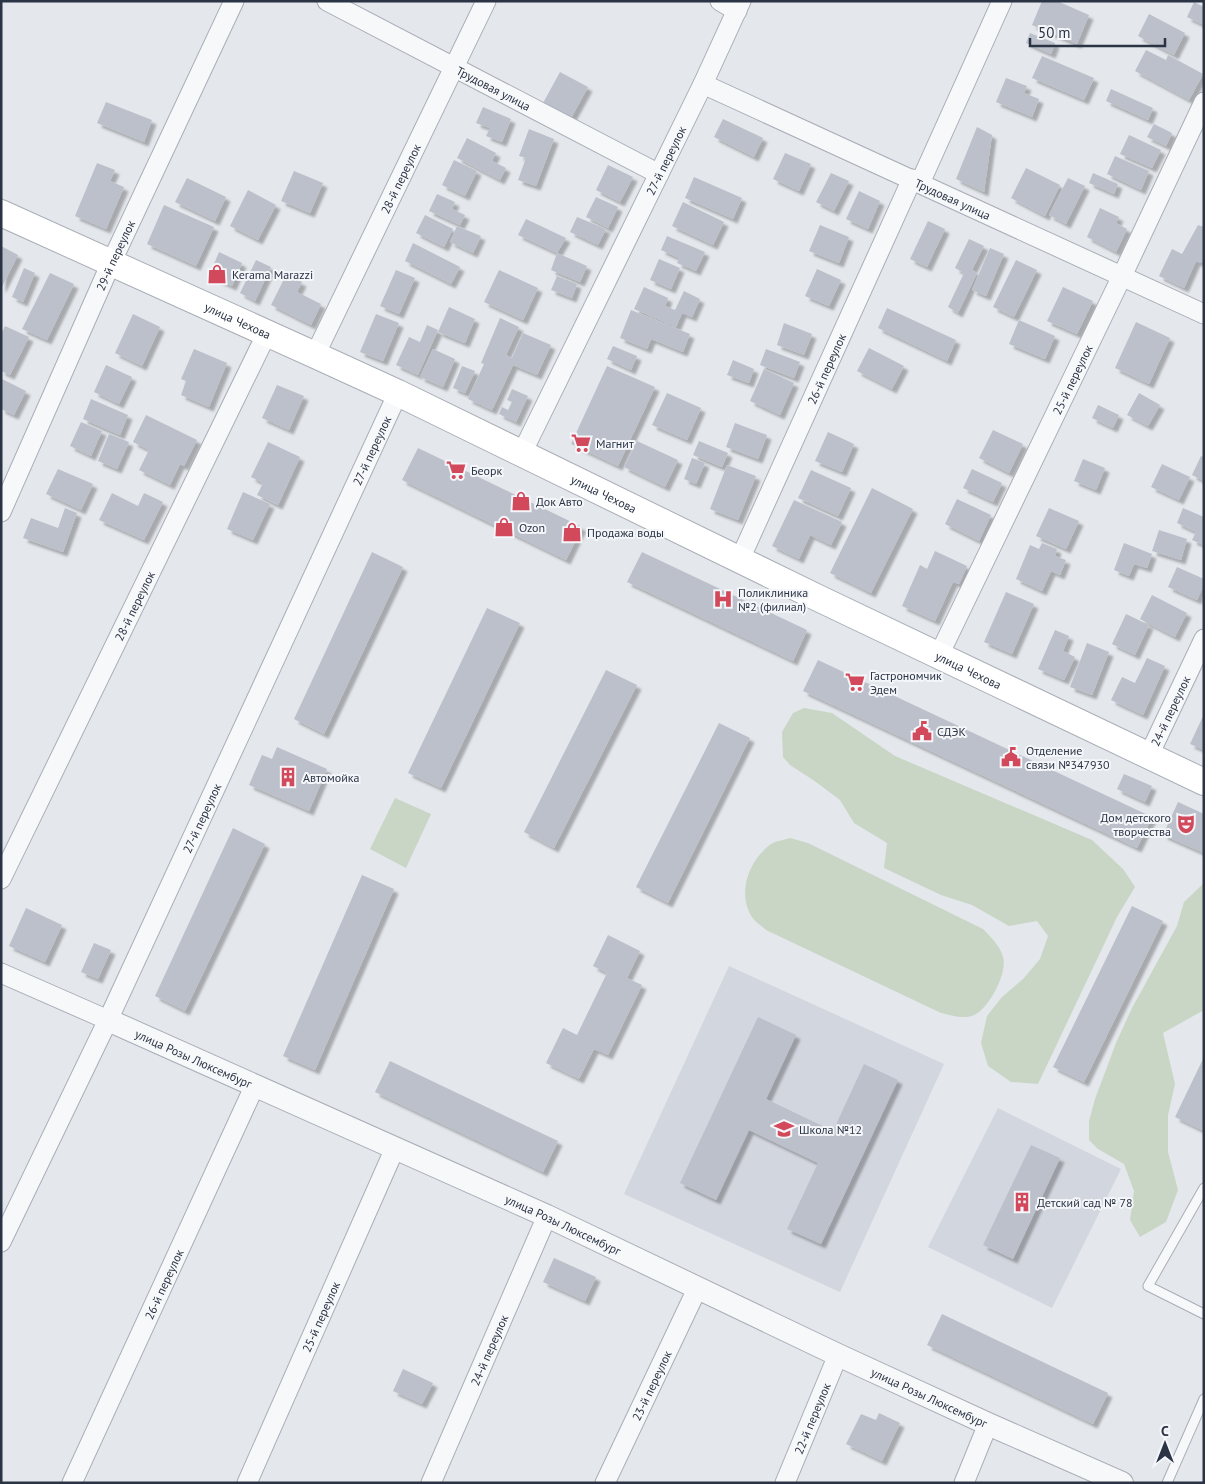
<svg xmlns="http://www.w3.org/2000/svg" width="1205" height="1484" font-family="'PT Sans',sans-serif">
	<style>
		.built { fill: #d2d6de }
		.green { fill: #c9d6c5 }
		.building { fill: #bbc0ca; filter: url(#shadow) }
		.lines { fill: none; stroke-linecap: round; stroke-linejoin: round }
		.service-casing { stroke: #a9aeb7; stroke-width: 11 }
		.minor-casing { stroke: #a9aeb7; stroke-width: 21 }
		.tertiary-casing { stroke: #a9aeb7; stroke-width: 24 }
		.secondary-casing { stroke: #a9aeb7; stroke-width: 28 }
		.service { stroke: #f7f8fa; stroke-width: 9 }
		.minor { stroke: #f7f8fa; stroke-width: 19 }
		.tertiary { stroke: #f7f8fa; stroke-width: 22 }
		.secondary { stroke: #fff; stroke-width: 26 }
		.labels { text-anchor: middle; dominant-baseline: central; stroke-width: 4; stroke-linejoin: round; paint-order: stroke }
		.street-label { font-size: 12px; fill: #2b3445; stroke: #f4f6f9 }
		.poi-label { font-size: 12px; fill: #2b3445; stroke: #f4f6f9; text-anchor: start }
	</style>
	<defs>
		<filter id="shadow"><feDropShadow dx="4.5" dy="4.5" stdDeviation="1" flood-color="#0004"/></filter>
	</defs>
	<rect width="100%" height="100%" fill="#e4e7ec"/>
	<path class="built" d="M729,966l215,98 -104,228 -216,-98z
		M998,1108l123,61 -69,139 -124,-61z"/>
	<path class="green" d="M804,708l28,5 63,43 197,84 31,29 12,18 -18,30 -79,167 -27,-2 -23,-16 -7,-23 6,-27 15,-19 21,-18 17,-20 8,-23 -11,-15 -28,5 -37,-21 -31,-10 -57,-27 3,-25 -33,-20 -14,-23 -24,-18 -26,-17 -7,-8 -1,-25 11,-19z
		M395,798l36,16 -25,54 -36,-19z
		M790,838l18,5 175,86c8,8 17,17 20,28 5,16 -15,54 -31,59 -10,3 -22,-1 -31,-3l-175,-83c-4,-4 -11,-8 -14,-13 -16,-25 -2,-58 19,-73 5,-3 13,-4 19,-6z
		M1204,883v127l-41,23 12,51 -7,31v37l10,38 -12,32 -26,15 -10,-17 4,-29 -10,-27 -26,-15 -9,-9v-19l6,-22 21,-56 16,-35 45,-82 7,-24z"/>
	<path class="building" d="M1042,1h15l32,14 -12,29 -45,-19z
		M1194,2l10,5v18l-17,-8z
		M1149,14l36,19 -11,22 -36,-19z
		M1030,33l25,10 -4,11 -25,-11z
		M1146,50l20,10 2,-5 35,19 -14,26 -54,-29z
		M1042,56l52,22 -10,22 -52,-22z
		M560,72l28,15 -17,31 -28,-15z
		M1006,78l21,8 -3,7 15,6 -7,18 -36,-15z
		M1111,89l42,19 -5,12 -42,-19z
		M106,102l46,18 -8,22 -47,-19z
		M483,107l28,12 -9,23 -16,-6 4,-8 -14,-5z
		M723,119l40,19 -9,19 -40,-20z
		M1154,124l18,9 -6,13 -19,-9z
		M977,127l15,8 -8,57 -28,-13z
		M529,129l25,10 -18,47 -18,-6 8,-22 -7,-2z
		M1129,135l32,15 -9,18 -32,-14z
		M467,138l29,15 -4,8 14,7 -6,12 -43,-22z
		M785,153l26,11 -12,27 -26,-12z
		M1115,156l34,15 -8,19 -34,-16z
		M454,160l23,11 -12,25 -23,-11z
		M97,163l18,7 -5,11 14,6 -18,42 -31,-13z
		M608,165l25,12 -13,25 -24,-12z
		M1026,168l34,17 -15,31 -34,-18z
		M294,171l29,12 -13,30 -29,-12z
		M831,173l18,8 -15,30 -18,-9z
		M1093,173l25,11 -4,10 -25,-11z
		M694,177l48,21 -9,21 -48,-21z
		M187,178l39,19 -11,24 -40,-19z
		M1068,178l17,8 -19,38 -17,-9z
		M248,190l28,15 -18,35 -28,-14z
		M859,191l21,10 -12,28 -22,-10z
		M437,194l18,8 -3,7 13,6 -5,10 -31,-14z
		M596,197l22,10 -10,21 -22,-11z
		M683,202l41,20 -11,23 -41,-19z
		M164,205l50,22 -18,39 -49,-22z
		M1100,208l19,9 -3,6 11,6 -11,23 -29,-15z
		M425,215l28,14 -9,18 -28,-14z
		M577,217l29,12 -8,16 -28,-13z
		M526,219l40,19 -9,15 -39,-18z
		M928,221l17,8 -18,38 -17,-8z
		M820,225l29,12 -10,26 -30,-12z
		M1198,225l6,2v31l-3,5 -5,-2 -12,27 -25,-12 13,-27 10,5z
		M457,226l24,10 -8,17 -23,-11z
		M667,236l38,16 -9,19 -19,-8 2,-5 -18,-8z
		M969,239l15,7 -12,24 5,3 -19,40 -10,-6 16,-34 -9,-5z
		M413,243l47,24 -9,17 -46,-23z
		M1,246l17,9 -17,34z
		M990,248l14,6 -18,42 -14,-6z
		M219,252l23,11 -10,23 -23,-10z
		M557,253l30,13 -7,16 -29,-12z
		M659,259l21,9 -9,21 -21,-9z
		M256,260l15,7 -16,34 -15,-8z
		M1016,260l21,10 -23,47 -21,-10z
		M24,268l11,5 -12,29 -11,-5z
		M817,269l24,11 -12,26 -24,-10z
		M396,270l19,8 -16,36 -19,-8z
		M499,270l39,18 -15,32 -39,-18z
		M50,273l24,11 -27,56 -25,-11z
		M286,275l16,7 -5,10 24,12 -10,21 -40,-20z
		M557,276l20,8 -5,14 -21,-8z
		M644,287l24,11 -3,8 10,4 9,-19 16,8 -8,18 -10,-4 -6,14 -42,-18z
		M1063,287l30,14 -16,33 -30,-13z
		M449,307l26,12 -10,24 -27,-11z
		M887,308l69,32 -9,21 -69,-33z
		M631,310l59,24 -7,18 -32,-13 -4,10 -27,-11z
		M133,314l27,13 -18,39 -27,-13z
		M376,314l23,9 -16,38 -23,-9z
		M500,318l19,9 -13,28 6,3 11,-25 28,12 -14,30 -24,-10 -21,45 -24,-11 16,-35 -3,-1z
		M1019,320l36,16 -10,23 -36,-15z
		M1136,322l34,16 -21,46 -34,-16z
		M784,323l28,11 -8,21 -27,-10z
		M427,325l11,5 -20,45 -22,-10 13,-28 11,5z
		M5,326l24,11 -19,38 -9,-4v-36z
		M613,346l24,10 -6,14 -24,-11z
		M869,348l35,18 -12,23 -35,-18z
		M194,349l33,14 -18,44 -28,-12 5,-14 -5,-2z
		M433,349l22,10 -12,28 -23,-10z
		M766,349l34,13 -6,16 -34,-13z
		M733,360l21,9 -5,14 -22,-8z
		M106,365l26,12 -13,27 -25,-12z
		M462,366l13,5 -10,22 -12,-5z
		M607,366l48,21 -37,79 -47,-22z
		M764,369l30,14 -14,32 -30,-14z
		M2,379l24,12 -12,24 -13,-6z
		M277,385l27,11 -15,34 -27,-12z
		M512,389l16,7 -12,26 -17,-8 3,-7 6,3 4,-8 -5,-2z
		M667,393l34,15 -14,32 -35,-15z
		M1139,393l21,12 -12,21 -21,-11z
		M91,399l37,16 -8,20 -37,-16z
		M1098,405l21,10 -6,13 -21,-10z
		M146,415l51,25 -13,26 -4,-2 -10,21 -31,-15 10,-20 -16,-8z
		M81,422l21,9 -11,25 -21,-10z
		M735,423l32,12 -9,24 -32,-12z
		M993,430l30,14 -14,29 -30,-15z
		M828,432l26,12 -12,28 -27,-11z
		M109,434l20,8 -12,27 -19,-8z
		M637,441l41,19 -13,27 -41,-20z
		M699,441l29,12 -6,14 -29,-12z
		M268,442l32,15 -22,48 -21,-10 6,-12 -12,-6z
		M418,448l164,79 -16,33 -164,-80z
		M1201,456l3,1v24l-12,-6z
		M692,458l13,5 -9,21 -12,-5z
		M1083,459l22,9 -9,22 -22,-9z
		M1162,464l28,13 -11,23 -28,-13z
		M727,465l29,11 -18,44 -28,-11z
		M58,469l35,15 -12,26 -35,-16z
		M972,469l30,14 -9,19 -30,-14z
		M811,470l40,18 -13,28 -40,-18z
		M872,488l41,21 -42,84 -41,-20z
		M243,492l27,12 -17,36 -26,-11z
		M112,493l26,13 6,-13 19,9 -19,38 -45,-20z
		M957,499l34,16 -12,26 -34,-17z
		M794,500l48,22 -11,23 -21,-10 -11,24 -27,-13z
		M65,508l12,5 -14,39 -40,-14 8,-20 27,10z
		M1049,508l30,13 -13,28 -30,-13z
		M1183,508l21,9v28l-12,-5 4,-8 -19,-9z
		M1159,530l28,9 -6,21 -29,-9z
		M1042,543l15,6 -2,7 11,4 -6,15 -9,-4 -9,20 -26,-12 14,-34 9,4z
		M1124,543l28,11 -5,14 -13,-4 -5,12 -15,-6z
		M935,551l32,15 -8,18 -6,-2 -18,39 -33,-15 18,-41 7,4z
		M372,552l31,15 -79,167 -30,-15z
		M642,552l165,78 -14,31 -166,-79z
		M1177,567l27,12v5l-7,16 -29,-13z
		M1006,592l28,12 -22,50 -28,-12z
		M1152,595l35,18 -12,24 -35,-18z
		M487,608l33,15 -79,165 -33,-15z
		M1126,614l23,11 -14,30 -23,-11z
		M1055,630l14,6 -6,15 12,6 -11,23 -26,-11z
		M1087,643l22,9 -17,43 -22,-8z
		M1147,658l18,8 -22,49 -32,-15 11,-23 13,6z
		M818,660l334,157 -15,31 -334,-157z
		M606,670l31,15 -83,163 -30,-16z
		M1204,714v36l-14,-6z
		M719,723l31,15 -82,165 -32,-16z
		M277,747l50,22 -18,42 -60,-26 13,-30 10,4z
		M1124,774l28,12 -7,16 -28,-13z
		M1178,802l26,12v39l-41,-18z
		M233,828l32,16 -80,167 -30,-15z
		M362,875l32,14 -79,181 -32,-14z
		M1132,906l31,15 -79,161 -31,-15z
		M26,908l36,17 -17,37 -36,-16z
		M608,935l32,16 -13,27 15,7 -34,70 -14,-6 -15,30 -33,-16 17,-35 14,7 30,-62 -14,-7z
		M94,943l17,7 -13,29 -17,-7z
		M758,1017l38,18 -30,64 67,32 31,-67 34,16 -77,164 -34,-15 31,-66 -69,-33 -33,70 -36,-17z
		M1204,1057v74l-29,-14z
		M390,1061l168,80 -15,31 -168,-80z
		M1031,1145l29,13 -47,101 -30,-14z
		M554,1258l42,19 -11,24 -42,-19z
		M942,1314l166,79 -15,31 -166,-79z
		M403,1369l30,14 -11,21 -29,-13z
		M879,1413l21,10 -18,38 -36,-17 15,-30 15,6z"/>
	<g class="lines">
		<defs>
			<path id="service" d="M1204,1188l-56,98 56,28
				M1167,1483l37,-84"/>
			<g id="minor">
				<path id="s1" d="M327,1l332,173"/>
				<path d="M720,1l17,10"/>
				<path id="s2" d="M703,84l501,230"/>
				<path d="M920,183l82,-182"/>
				<path id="s3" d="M315,355l171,-354"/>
				<path id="s4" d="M522,453l181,-369 38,-83"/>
				<path id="s5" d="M1,512l110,-249 123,-262"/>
				<path id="s6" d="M740,559l172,-380"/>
				<path id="s7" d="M939,655l183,-379 82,-174"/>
				<path id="s8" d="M1149,755l55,-116"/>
				<path id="s9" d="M1,879l266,-546"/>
				<path d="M1,973l107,47"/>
				<path id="s10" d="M1,1242l107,-222 290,-627"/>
				<path id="s11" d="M72,1483l183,-398"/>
				<path id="s12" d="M247,1483l148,-335"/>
				<path id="s13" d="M431,1483l116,-267"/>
				<path id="s14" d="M605,1483l92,-194"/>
				<path id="s15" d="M785,1483l53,-128"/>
				<path d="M964,1483l24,-59"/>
			</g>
			<g id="tertiary">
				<path id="s16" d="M108,1020l439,196 291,139 150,69 134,59"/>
			</g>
			<g id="secondary">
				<path id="s17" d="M1,213l314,142 83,38 420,205 386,184"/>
			</g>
		</defs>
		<use href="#service" class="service-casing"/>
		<use href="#minor" class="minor-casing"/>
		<use href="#tertiary" class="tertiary-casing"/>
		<use href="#secondary" class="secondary-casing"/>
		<use href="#service" class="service"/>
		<use href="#minor" class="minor"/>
		<use href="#tertiary" class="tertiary"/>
		<use href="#secondary" class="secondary"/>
	</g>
	<defs>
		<symbol id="shop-bare" viewBox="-9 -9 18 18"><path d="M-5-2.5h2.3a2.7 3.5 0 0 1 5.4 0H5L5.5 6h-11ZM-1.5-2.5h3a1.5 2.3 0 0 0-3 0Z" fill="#d1495b" stroke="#f4f6f9" stroke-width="2.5" paint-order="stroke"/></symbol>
		<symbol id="supermarket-bare" viewBox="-9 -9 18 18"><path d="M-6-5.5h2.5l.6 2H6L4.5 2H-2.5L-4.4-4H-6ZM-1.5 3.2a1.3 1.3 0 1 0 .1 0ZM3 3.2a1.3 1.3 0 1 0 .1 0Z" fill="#d1495b" stroke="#f4f6f9" stroke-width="2.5" paint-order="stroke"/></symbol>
		<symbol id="hospital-bare" viewBox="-9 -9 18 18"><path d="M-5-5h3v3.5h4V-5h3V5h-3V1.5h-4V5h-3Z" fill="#d1495b" stroke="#f4f6f9" stroke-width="2.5" paint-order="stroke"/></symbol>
		<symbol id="civic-bare" viewBox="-9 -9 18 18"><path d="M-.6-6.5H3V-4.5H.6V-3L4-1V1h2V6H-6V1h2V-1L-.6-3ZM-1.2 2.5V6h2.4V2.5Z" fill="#d1495b" stroke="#f4f6f9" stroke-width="2.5" paint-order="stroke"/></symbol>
		<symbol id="building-bare" viewBox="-9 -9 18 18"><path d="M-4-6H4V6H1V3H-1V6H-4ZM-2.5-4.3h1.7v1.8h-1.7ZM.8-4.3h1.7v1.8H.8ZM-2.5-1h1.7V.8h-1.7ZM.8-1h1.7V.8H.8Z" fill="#d1495b" stroke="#f4f6f9" stroke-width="2.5" paint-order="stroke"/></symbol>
		<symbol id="theatre-bare" viewBox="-9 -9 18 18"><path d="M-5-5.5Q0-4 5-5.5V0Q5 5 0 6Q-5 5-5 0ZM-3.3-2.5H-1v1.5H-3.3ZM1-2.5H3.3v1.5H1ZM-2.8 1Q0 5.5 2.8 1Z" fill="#d1495b" stroke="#f4f6f9" stroke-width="2.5" paint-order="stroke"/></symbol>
		<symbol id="school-bare" viewBox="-9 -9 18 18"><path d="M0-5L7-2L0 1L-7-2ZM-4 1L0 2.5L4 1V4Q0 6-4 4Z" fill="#d1495b" stroke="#f4f6f9" stroke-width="2.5" paint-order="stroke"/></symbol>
	</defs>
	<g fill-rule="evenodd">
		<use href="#shop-bare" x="203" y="260" width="28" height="28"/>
		<use href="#supermarket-bare" x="567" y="429" width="28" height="28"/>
		<use href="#supermarket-bare" x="442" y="456" width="28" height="28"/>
		<use href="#shop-bare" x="507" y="487" width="28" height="28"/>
		<use href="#shop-bare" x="490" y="513" width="28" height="28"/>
		<use href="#shop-bare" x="558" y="518" width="28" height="28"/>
		<use href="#hospital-bare" x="709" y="585" width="28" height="28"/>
		<use href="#supermarket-bare" x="841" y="668" width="28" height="28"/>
		<use href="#civic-bare" x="908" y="717" width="28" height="28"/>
		<use href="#civic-bare" x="997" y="743" width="28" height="28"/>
		<use href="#building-bare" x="274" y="763" width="28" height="28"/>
		<use href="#theatre-bare" x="1172" y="810" width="28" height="28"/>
		<use href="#school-bare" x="770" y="1115" width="28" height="28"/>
		<use href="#building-bare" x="1008" y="1188" width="28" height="28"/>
	</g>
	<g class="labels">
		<g class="street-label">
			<text stroke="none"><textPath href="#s1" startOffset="188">Трудовая улица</textPath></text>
			<text stroke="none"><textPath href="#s4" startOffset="326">27-й переулок</textPath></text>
			<text stroke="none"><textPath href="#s3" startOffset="196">28-й переулок</textPath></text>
			<text stroke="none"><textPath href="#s2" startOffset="275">Трудовая улица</textPath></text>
			<text stroke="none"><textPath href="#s5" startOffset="281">29-й переулок</textPath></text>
			<text stroke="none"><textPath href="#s17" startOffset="260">улица Чехова</textPath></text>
			<text stroke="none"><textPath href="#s6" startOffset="209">26-й переулок</textPath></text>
			<text stroke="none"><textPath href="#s7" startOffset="306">25-й переулок</textPath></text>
			<text stroke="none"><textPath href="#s10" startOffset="874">27-й переулок</textPath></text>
			<text stroke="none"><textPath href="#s17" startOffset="665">улица Чехова</textPath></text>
			<text stroke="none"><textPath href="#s9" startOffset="304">28-й переулок</textPath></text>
			<text stroke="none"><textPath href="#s17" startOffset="1070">улица Чехова</textPath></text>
			<text stroke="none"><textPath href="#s8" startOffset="49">24-й переулок</textPath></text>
			<text stroke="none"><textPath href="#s10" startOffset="469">27-й переулок</textPath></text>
			<text stroke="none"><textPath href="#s16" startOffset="94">улица Розы Люксембург</textPath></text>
			<text stroke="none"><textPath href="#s16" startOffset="499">улица Розы Люксембург</textPath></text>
			<text stroke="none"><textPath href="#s11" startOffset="219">26-й переулок</textPath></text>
			<text stroke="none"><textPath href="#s12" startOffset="182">25-й переулок</textPath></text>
			<text stroke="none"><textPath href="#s13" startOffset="145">24-й переулок</textPath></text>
			<text stroke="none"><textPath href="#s14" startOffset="108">23-й переулок</textPath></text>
			<text stroke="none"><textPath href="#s16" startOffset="904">улица Розы Люксембург</textPath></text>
			<text stroke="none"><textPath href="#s15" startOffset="70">22-й переулок</textPath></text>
		</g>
		<g class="poi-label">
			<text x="232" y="274">Kerama Marazzi</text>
			<text x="596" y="443">Магнит</text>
			<text x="471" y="470">Беорк</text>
			<text x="536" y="501">Док Авто</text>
			<text x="519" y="527">Ozon</text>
			<text x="587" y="532">Продажа воды</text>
			<text x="738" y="592">Поликлиника<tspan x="738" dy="14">№2 (филиал)</tspan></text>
			<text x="870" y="675">Гастрономчик<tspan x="870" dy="14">Эдем</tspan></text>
			<text x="937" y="731">СДЭК</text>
			<text x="1026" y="750">Отделение<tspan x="1026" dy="14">связи №347930</tspan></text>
			<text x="303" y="777">Автомойка</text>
			<text x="1171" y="817" text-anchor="end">Дом детского<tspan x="1171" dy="14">творчества</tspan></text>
			<text x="799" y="1129">Школа №12</text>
			<text x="1037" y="1202">Детский сад № 78</text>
		</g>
	</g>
	<rect width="1205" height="1484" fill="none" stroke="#2b3445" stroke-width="5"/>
	<g transform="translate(1165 1444)" stroke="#f4f6f9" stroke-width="4" paint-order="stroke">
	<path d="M0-4L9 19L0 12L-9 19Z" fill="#2b3445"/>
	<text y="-8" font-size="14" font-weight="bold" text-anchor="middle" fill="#2b3445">С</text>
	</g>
	<path d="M1030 38v8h135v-8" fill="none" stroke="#2b3445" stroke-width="2.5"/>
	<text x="1038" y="38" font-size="15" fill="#2b3445" stroke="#f4f6f9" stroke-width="4" paint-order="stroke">50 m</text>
</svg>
